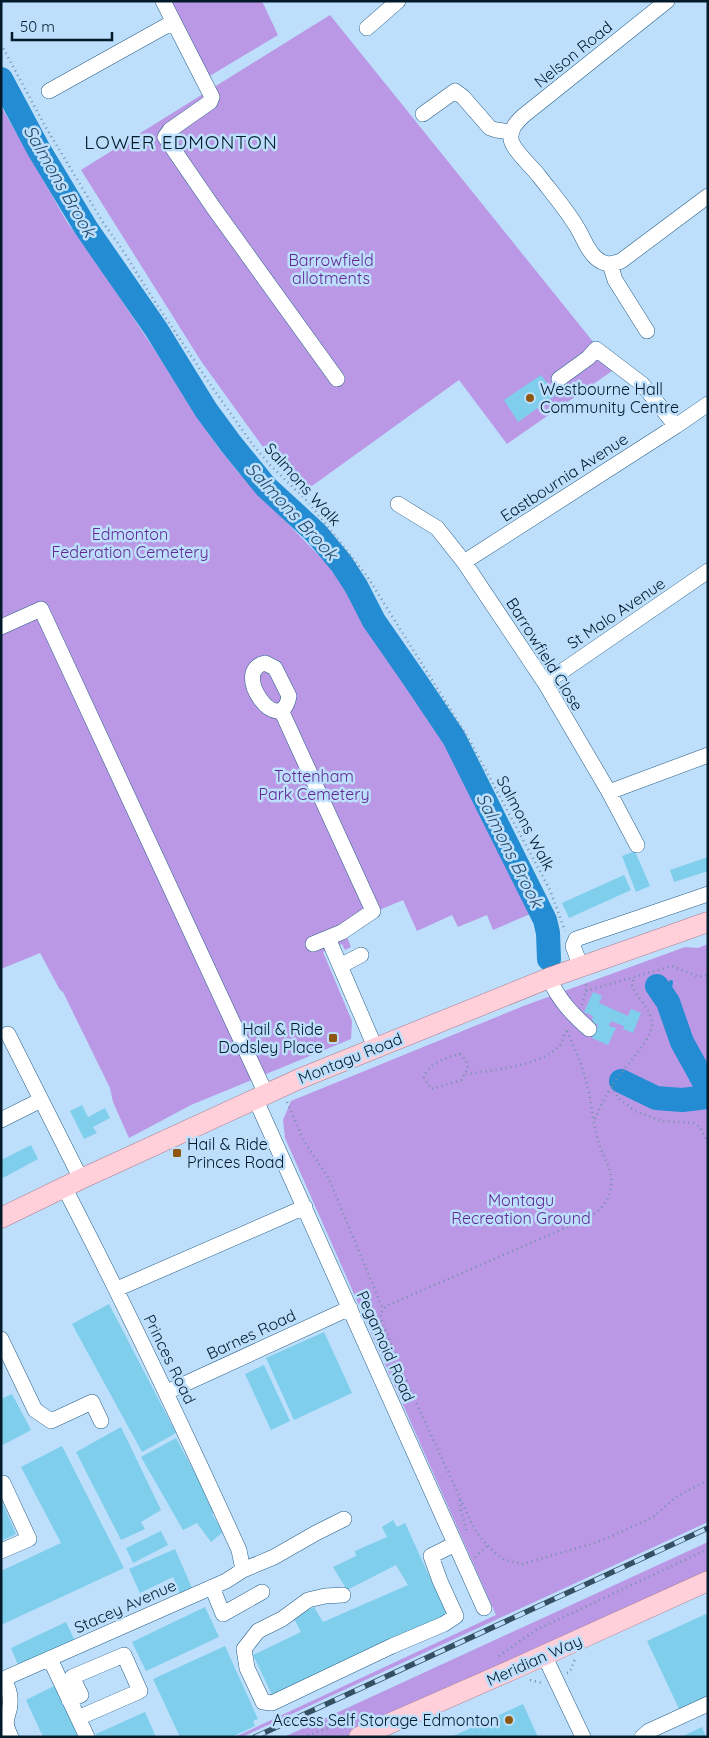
<svg xmlns="http://www.w3.org/2000/svg" width="709" height="1738" font-family="Quicksand,sans-serif">
	<style>
		.green { fill: #ba98e5 }
		.lines { fill: none; stroke-linecap: round; stroke-linejoin: round }
		.stream { stroke: #238cd2; stroke-width: 4 }
		.river { stroke: #238cd2; stroke-width: 24 }
		.building { fill: #7eceec }
		.minor-casing { stroke: #265e88; stroke-width: 16 }
		.major-casing { stroke: #a77c8d; stroke-width: 21 }
		.path { stroke: #7391a9; stroke-width: 2.5; stroke-dasharray: 1 4; stroke-linecap: butt }
		.minor { stroke: #fff; stroke-width: 15 }
		.major { stroke: #ffd0da; stroke-width: 20 }
		.rail-casing { stroke: #354f63; stroke-width: 5.5 }
		.rail { stroke: #bddffc; stroke-width: 4; stroke-dasharray: 11; stroke-linecap: butt }
		.poi-dot { fill: #8f5610; stroke: #bddffc; stroke-width: 2 }
		.labels { text-anchor: middle; dominant-baseline: central; stroke-width: 5; stroke-linejoin: round; paint-order: stroke }
		.street-label { font-size: 16px; fill: #031a2b; stroke: #bddffc }
		.park-label { font-size: 16px; fill: #612895; stroke: #bddffc }
		.poi-label { font-size: 16px; fill: #031a2b; stroke: #bddffc; text-anchor: start }
		.water-label { font-size: 18px; font-style: italic; fill: #254c6a; stroke: #bddffc }
		.quarter-label { font-size: 19px; letter-spacing: 1px; fill: #031a2b; stroke: #bddffc }
	</style>
	<rect width="100%" height="100%" fill="#bddffc"/>
	<path class="green" d="M171,1h91l16,34 -70,42z
		M330,15l285,354 -108,75 -48,-64 -154,111 -32,-30 -72,-100 -120,-191z
		M1,106l66,116 33,46 58,87 37,59 23,33 20,25 90,93 15,22 8,-4 21,40 31,43 46,72 88,173 -44,19 -6,-15 -29,12 -6,-12 -35,16 -14,-31 -26,11 -30,26 4,10 -6,3 -3,-6 -19,8 29,69 -1,18 -160,66 -62,33 -16,-36 -3,-14 -47,-96 -3,-2 -20,-37 -39,16z
		M708,944v578l-466,215h-7l261,-122 -211,-477 -2,-18 8,-19 235,-96 159,-58 13,1z
		M708,1542v29l-21,10 -340,156h-63z"/>
	<g class="lines">
		<path class="stream" d="M668,1002l3,-20"/>
		<path class="river" d="M1,79l38,71 47,78 70,101 50,81 25,34 35,43 50,46 25,30 15,23 18,35 41,59 39,58 91,182 3,13 1,26
			M657,986l11,16 14,40 26,47
			M621,1081l35,17 26,2 26,-3"/>
	</g>
	<path class="building" d="M541,375l15,20 -38,27 -14,-22z
		M635,851l15,35 -14,6 -14,-36z
		M708,857v14l-34,11 -4,-12z
		M624,875l7,15 -62,28 -7,-15z
		M593,992l9,4 -3,7 29,13 3,-7 10,4 -8,20 -10,-4 1,-3 -13,-5 -2,5 7,2 -8,17 -16,-7 6,-13 -4,-2 -2,-4 1,-3 -9,-4z
		M82,1105l6,12 17,-9 5,10 -17,9 4,6 -13,6 -14,-28z
		M31,1145l7,14 -37,20v-19z
		M109,1304l67,129 -34,19 -70,-128z
		M324,1332l28,61 -58,27 -28,-62z
		M264,1365l26,56 -19,9 -26,-56z
		M12,1394l19,36 -30,16v-47z
		M121,1427l40,83 -20,12 4,7 -24,11 -45,-88z
		M176,1438l40,74 -4,2 11,18 -12,10 -14,-19 -14,7 -42,-73z
		M62,1446l62,122 -123,57v-54l60,-28 -40,-76z
		M1,1499l15,35 -15,7z
		M393,1520l4,7 8,-4 43,94 -174,82 -21,-44 48,-23 -8,-15 21,-10 9,15 85,-37 -12,-20 -49,25 -14,-23 23,-11 -1,-5 32,-14 -5,-10z
		M161,1531l7,14 -35,18 -7,-15z
		M175,1549l17,39 -12,6 -7,-17 -33,16 -11,-24z
		M205,1607l14,30 -73,34 -14,-29z
		M708,1613v90l-26,12 -35,-74z
		M66,1622l9,19 -56,26 -8,-19z
		M225,1646l33,73 -5,2 2,5 -23,11h-52l-27,-58z
		M56,1685l24,52h-37l-17,-37z
		M523,1704l15,33h-87z
		M145,1712l11,25h-59l-1,-3z
		M702,1727l4,10h-25z"/>
	<g class="lines">
		<defs>
			<path id="minor" d="M163,1l49,96 -2,5 -40,28 -5,7 48,70 124,172
				M667,1l-144,115c-7,7 -13,13 -12,23 1,10 21,28 28,37 13,17 28,34 39,53 6,10 9,21 18,29 8,7 15,7 25,3l87,-65
				M367,28l31,-27
				M49,91l124,-69
				M423,114l32,-23 8,6 27,31 6,2 16,2
				M610,264l5,16 32,51
				M559,379l29,-21 8,-9 46,35 34,42
				M398,504l39,24 27,34 81,121 64,109 28,53
				M464,562l212,-136 32,-22
				M1,627l40,-18 225,485
				M265,663l10,5 14,28c-8,45 -60,-25 -24,-33z
				M545,683l163,-112
				M281,710l92,201 -31,21 -29,12
				M609,792l99,-37
				M328,938l47,109
				M340,966l21,-11
				M581,967l-8,-21 3,-7 132,-45
				M549,978c9,21 23,36 40,51
				M8,1034l73,145
				M255,1098l229,510
				M1,1120l40,-20
				M117,1289l188,-82
				M1,1339l34,71 16,11 41,-19 9,19
				M167,1392l183,-84
				M1,1551l28,-12 -26,-56
				M243,1570l31,-13 42,-24 28,-14
				M212,1587l11,27 39,-22
				M343,1595l-18,1 -17,4 -26,19 -24,12 -14,18 3,19 16,34 9,1 120,-57 52,-22 12,-8 -16,-35 -9,-25 24,-12
				M544,1655l39,82
				M50,1659l37,78
				M4,1679c3,6 6,13 6,19 2,20 -10,17 1,39
				M1,1680l225,-99 17,-11 -4,-20c-56,-123 -113,-244 -175,-363
				M69,1700l12,-5 -9,-18 52,-22 16,36 -62,27
				M642,1737l7,-6 59,-27"/>
			<path id="major" d="M1,1218l80,-39 218,-100 250,-101 159,-56
				M359,1737l157,-69 192,-87"/>
		</defs>
		<use href="#minor" class="minor-casing"/>
		<use href="#major" class="major-casing"/>
		<path class="path" d="M1,44l44,82 59,98 16,22 33,53 59,88 41,58 17,20 38,37 59,74 103,165 80,149 15,41
			M586,991l86,-25 27,11 9,-2
			M582,1005l4,-14v-10
			M567,1031c9,20 17,40 22,61 3,17 5,34 9,49 5,15 15,29 13,44 -1,15 -10,26 -23,33l-202,88 -6,8 1,5 30,72 60,131 8,14 18,19 8,5 18,4 72,-21 26,-11 32,-15 23,-20 32,-17
			M460,1054l6,6 2,8 -7,12 -30,9 -7,-12c4,-14 24,-20 36,-23z
			M466,1074c23,-3 79,-9 94,-29 3,-4 3,-10 7,-14
			M612,1086l6,12 17,13 26,10 33,2 6,4 8,17
			M287,1102l17,39 25,38 54,130
			M595,1119c5,-12 11,-24 18,-35 10,-16 40,-44 39,-61 -2,-15 -15,-25 -20,-38l2,-7
			M460,1500v7l7,26
			M475,1557l12,-11
			M499,1656l37,-26 172,-81
			M567,1673l3,-1 5,-13
			M530,1680l12,3
			M303,1737l65,-23"/>
		<use href="#minor" class="minor"/>
		<use href="#major" class="major"/>
		<defs>
			<path id="rail" d="M255,1737l453,-209"/>
		</defs>
		<use href="#rail" class="rail-casing"/>
		<use href="#rail" class="rail"/>
	</g>
	<g class="poi-dot">
		<circle cx="530" cy="398" r="5"/>
		<rect x="328" y="1033" width="10" height="10" rx="2.5"/>
		<rect x="172" y="1148" width="10" height="10" rx="2.5"/>
		<circle cx="509" cy="1720" r="5"/>
	</g>
	<g class="labels">
		<g class="street-label">
			<text transform="translate(573 54) rotate(-39)">Nelson Road</text>
			<text transform="translate(564 477) rotate(-33)">Eastbournia Avenue</text>
			<text transform="translate(303 484) rotate(48)">Salmons Walk</text>
			<text transform="translate(616 613) rotate(-34)">St Malo Avenue</text>
			<text transform="translate(545 654) rotate(58)">Barrowfield Close</text>
			<text transform="translate(526 823) rotate(62)">Salmons Walk</text>
			<text transform="translate(350 1058) rotate(-22)">Montagu Road</text>
			<text transform="translate(251 1334) rotate(-25)">Barnes Road</text>
			<text transform="translate(386 1346) rotate(66)">Pegamoid Road</text>
			<text transform="translate(170 1359) rotate(64)">Princes Road</text>
			<text transform="translate(125 1606) rotate(-24)">Stacey Avenue</text>
			<text transform="translate(534 1660) rotate(-24)">Meridian Way</text>
		</g>
		<g class="park-label">
			<text x="331" y="260">Barrowfield<tspan x="331" dy="18">allotments</tspan></text>
			<text x="130" y="534">Edmonton<tspan x="130" dy="18">Federation Cemetery</tspan></text>
			<text x="314" y="776">Tottenham<tspan x="314" dy="18">Park Cemetery</tspan></text>
			<text x="521" y="1200">Montagu<tspan x="521" dy="18">Recreation Ground</tspan></text>
		</g>
		<g class="poi-label">
			<text x="540" y="389">Westbourne Hall<tspan x="540" dy="18">Community Centre</tspan></text>
			<text x="323" y="1029" text-anchor="end">Hail &amp; Ride<tspan x="323" dy="18">Dodsley Place</tspan></text>
			<text x="187" y="1144">Hail &amp; Ride<tspan x="187" dy="18">Princes Road</tspan></text>
			<text x="499" y="1720" text-anchor="end">Access Self Storage Edmonton</text>
		</g>
		<g class="water-label">
			<text transform="translate(60 181) rotate(60)">Salmons Brook</text>
			<text transform="translate(292 511) rotate(47)">Salmons Brook</text>
			<text transform="translate(510 850) rotate(63)">Salmons Brook</text>
		</g>
		<g class="quarter-label">
			<text x="181" y="142">LOWER EDMONTON</text>
		</g>
	</g>
	<rect width="709" height="1738" fill="none" stroke="#031a2b" stroke-width="5"/>
	<path d="M12 32v8h100v-8" fill="none" stroke="#031a2b" stroke-width="2.5"/>
	<text x="20" y="32" font-size="15" fill="#031a2b" stroke="#bddffc" stroke-width="4" paint-order="stroke">50 m</text>
</svg>
